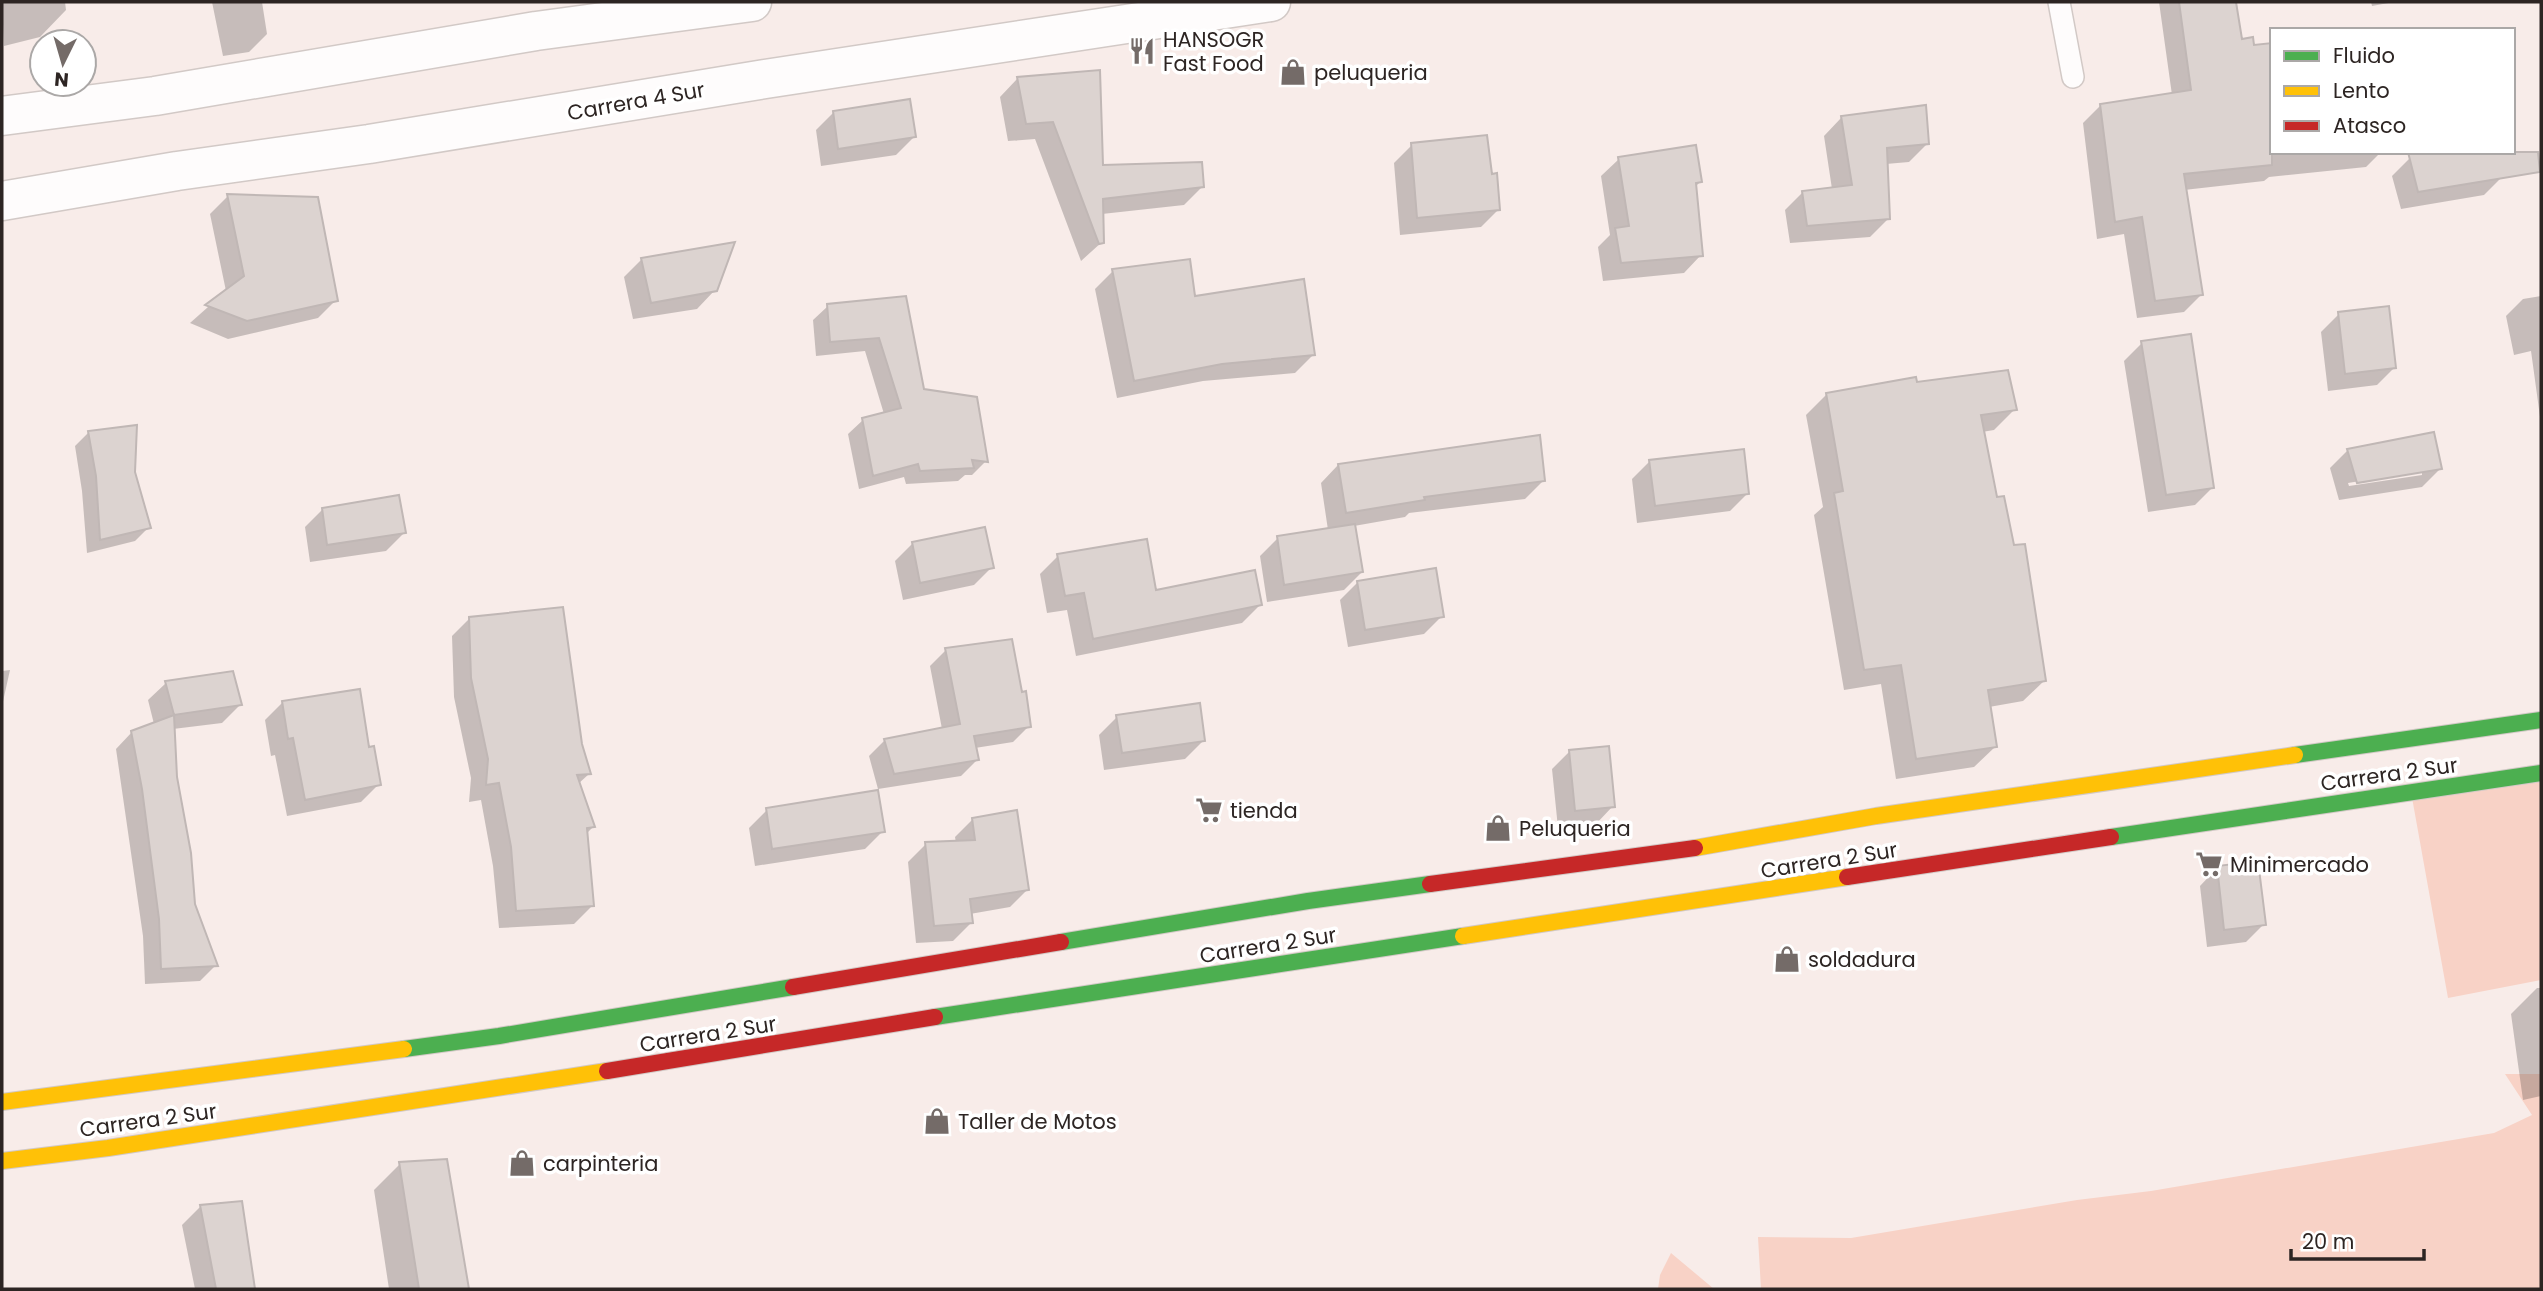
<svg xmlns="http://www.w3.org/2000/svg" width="2543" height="1291" font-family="Poppins,sans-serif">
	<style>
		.green { fill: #f8d2c6 }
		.shadow { fill: #0003; fill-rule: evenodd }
		.building { fill: #dcd3d0; stroke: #c0b7b5; stroke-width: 2 }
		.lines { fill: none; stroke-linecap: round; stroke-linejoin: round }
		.lane-casing { stroke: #d2c9c6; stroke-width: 24 }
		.street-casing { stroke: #d2c9c6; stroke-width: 41 }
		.fast-casing { stroke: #d2c9c6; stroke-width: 18 }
		.slow-casing { stroke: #d2c9c6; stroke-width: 18 }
		.jam-casing { stroke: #d2c9c6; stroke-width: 18 }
		.lane { stroke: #fefcfc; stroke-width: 21 }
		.street { stroke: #fefcfc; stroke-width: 38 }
		.fast { stroke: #4caf50; stroke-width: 16 }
		.slow { stroke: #ffc107; stroke-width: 16 }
		.jam { stroke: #c62828; stroke-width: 16 }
		.labels { text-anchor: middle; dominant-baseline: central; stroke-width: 7; stroke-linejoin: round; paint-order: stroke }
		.poi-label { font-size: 21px; fill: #2d2523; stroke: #fff; text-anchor: start }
		.street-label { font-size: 21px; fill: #2d2523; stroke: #fff }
	</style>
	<rect width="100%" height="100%" fill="#f8ece9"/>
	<path class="green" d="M2541,777v203l-93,18 -37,-206z
		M2505,1074h36v215h-780l-3,-52 93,1 226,-38 74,-9 343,-58 38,-18z
		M1671,1253l43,36h-56l2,-14z"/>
	<path class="shadow" d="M2,2h63l1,8 -26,27 -36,9z
		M212,2h50l5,32 -18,18 -26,4z
		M2159,2h75l6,39 32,111h109l-15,15 -97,10 -5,4 -80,9 18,104 -18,18 -47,6 -13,-84 -27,5 -14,-116 18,-18 71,-10z
		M2371,2h23l-22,4z
		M1017,79l84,87 101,21 -18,18 -82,9v28l-21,19 -46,-122 -27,2 -8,-44z
		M833,113l81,24 -18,18 -75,11 -5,-36z
		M1841,118l86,26 -18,18 -23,2 2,55 -18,18 -80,6 -5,-33 18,-18 29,-3 -8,-53z
		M1412,145l78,31 9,33 -18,18 -81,8 -6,-72z
		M2410,158l92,19 -18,18 -83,14 -9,-33z
		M1619,159l81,23 -5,5 6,68 -17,18 -81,8 -5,-34 12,-12 -9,-59z
		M228,196l108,104 -18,18 -90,21 -38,-16 36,-32 -16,-77z
		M642,259l73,31 -18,19 -64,10 -9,-42z
		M1113,271l81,27 119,57 -18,18 -92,8 -86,17 -22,-109z
		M2541,296v128l-10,-73 -17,4 -8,-39 17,-17z
		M904,298l19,92 63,71 -14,14h-7l-7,6 -52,3 -2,-7 -45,12 -11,-55 15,-14 21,-6 -19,-63 -49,5 -3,-36 15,-14z
		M2339,314l56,53 -18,18 -49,6 -7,-59z
		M2142,343l71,144 -18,18 -47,7 -24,-151z
		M1915,384l100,25 -21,21 -12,2 13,67 49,182 -21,20 -34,6 6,40 -21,20 -78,12 -15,-95 -37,6 -30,-175 9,-8 -17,-92 21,-21z
		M89,432l44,40 16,55 -14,14 -48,12 -5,-62 -7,-45z
		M2348,450l92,19 -18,18 -83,13 -9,-32zM2422,471v4l-73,11 -1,-3z
		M1650,461l98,32 -18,18 -93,12 -5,-44z
		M1338,465l205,16 -18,18 -116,14 -4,4 -51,9 8,46 -18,18 -77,12 -7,-46 18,-18 50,-8 -7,-47z
		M323,509l81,24 -18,18 -76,11 -5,-35z
		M913,543l79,24 -18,18 -71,15 -8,-39z
		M1058,556l97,37 105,12 -18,18 -166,33 -9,-46 -20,3 -7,-39z
		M1358,582l84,34 -18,18 -76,13 -8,-47z
		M470,618l110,126 9,30 -11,10 15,43 -7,7 6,72 -18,18 -75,4 -6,-62 -12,-66 -12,2 2,-24 -17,-81 -2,-61z
		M946,650l83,76 -16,16 -38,6 2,12 -16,16 -83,13 -9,-33 16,-16 57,-11 -12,-63z
		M10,670l-8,36v1v-36z
		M166,683l74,22 -18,18 -49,6 3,48 17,127 23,61 -16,16 -55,3 -2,-48 -27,-187 16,-17 22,-8 -6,-24z
		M283,702l85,47 11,35 -18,18 -74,14 -12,-61 -4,1 -6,-36z
		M1117,717l86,24 -18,18 -81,11 -5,-35z
		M1570,751l43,55 -17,18 -38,4 -6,-59z
		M767,810l116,21 -18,18 -110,17 -6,-38z
		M973,819l55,70 -18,18 -40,7 1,9 -18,18 -37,2 -8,-81 18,-18 30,-1 -1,-6z
		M2217,868l47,56 -18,18 -39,5 -7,-61z
		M2537,988h4v108l-18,4 -12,-86z
		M446,1161l21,128h-78l-15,-99 26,-26z
		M240,1203l13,86h-58l-13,-64 18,-18z"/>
	<path class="building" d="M2179,2h57l6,37 11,-2 1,8 18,-2v122l-88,9 19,121 -48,6 -13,-84 -27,5 -15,-118 91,-14z
		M1100,70l3,95 99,-3 2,25 -101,12 1,44 -5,1 -46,-122 -27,2 -9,-47z
		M910,99l6,38 -78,12 -5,-38z
		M1926,105l3,39 -42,4 3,71 -83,7 -5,-35 50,-6 -11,-69z
		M1487,135l5,39 5,-1 3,37 -83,8 -6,-75z
		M1696,145l6,37 -6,1 7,73 -82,7 -6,-35 14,-2 -11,-69z
		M2408,152h130l2,20 -122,20z
		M227,194l91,3 20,104 -91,20 -42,-16 39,-29z
		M735,242l-18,49 -66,12 -10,-45z
		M1190,259l5,37 109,-17 11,76 -93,9 -88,17 -22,-112z
		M906,296l18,93 53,8 11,65 -16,-2 2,8 -54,3 -2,-7 -45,12 -11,-58 39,-10 -22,-70 -49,4 -3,-38z
		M2389,306l7,62 -51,6 -7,-62z
		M2191,334l23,154 -48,7 -25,-154z
		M2008,370l9,40 -36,5 16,82 7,-1 10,49 11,-1 21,137 -58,9 9,57 -81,12 -15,-94 -37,5 -30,-177 9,-2 -17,-98 90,-16 1,5z
		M137,425l-2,47 16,56 -51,12 -4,-64 -8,-45z
		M2434,432l8,37 -85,14 -10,-34z
		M1540,435l5,46 -121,16 1,3 -79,13 -8,-49z
		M1744,449l5,45 -94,12 -6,-46z
		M399,495l7,38 -79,12 -5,-37z
		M1355,524l8,48 -79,13 -7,-49z
		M985,527l9,41 -74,15 -8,-41z
		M1147,539l9,51 99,-20 7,35 -169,34 -9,-46 -19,3 -8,-42z
		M1436,568l8,49 -79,13 -8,-49z
		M563,607l19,137 9,30 -14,1 18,52 -8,1 7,78 -78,5 -5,-64 -12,-64 -13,2 2,-26 -17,-81 -2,-61z
		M1012,639l10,53 4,-1 5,36 -57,9 5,24 -85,14 -10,-35 76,-15 -15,-76z
		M233,671l9,34 -68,10 -9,-34z
		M360,689l9,58 5,-1 7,39 -76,15 -12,-62 -5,1 -6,-38z
		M1200,703l5,38 -83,12 -6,-38z
		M174,715l3,62 14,76 4,51 23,62 -57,3 -2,-50 -17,-130 -11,-58z
		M1609,746l6,61 -40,4 -6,-61z
		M878,790l7,42 -113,17 -6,-41z
		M1017,810l12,80 -59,9 3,24 -39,3 -9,-84 50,-2 -3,-22z
		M2258,861l8,64 -42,5 -7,-64z
		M447,1159l22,130h-50l-20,-127z
		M242,1201l13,88h-39l-16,-84z"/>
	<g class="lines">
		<defs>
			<path id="lane" d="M2059,2l14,75"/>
			<path id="street" d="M2,116l153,-20 381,-65 216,-29
				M2,201l175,-30 192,-27 396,-65 506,-77"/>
			<path id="fast" d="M2295,755l246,-35
				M2111,837l430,-64
				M1061,942l247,-41 122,-17
				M935,1017l528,-81
				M404,1049l95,-13 294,-49"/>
			<path id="slow" d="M1695,848l181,-32 419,-61
				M1463,936l384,-59
				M2,1102l402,-53
				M2,1161l106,-13 499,-77"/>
			<path id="jam" d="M1847,877l264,-40
				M1430,884l265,-36
				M793,987l268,-45
				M607,1071l328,-54"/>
		</defs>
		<use href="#lane" class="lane-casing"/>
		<use href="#street" class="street-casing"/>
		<use href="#fast" class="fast-casing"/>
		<use href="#slow" class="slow-casing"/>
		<use href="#jam" class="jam-casing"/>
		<use href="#lane" class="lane"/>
		<use href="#street" class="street"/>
		<use href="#fast" class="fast"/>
		<use href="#slow" class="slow"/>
		<use href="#jam" class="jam"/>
	</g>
	<defs>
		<symbol id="restaurant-bare" viewBox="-9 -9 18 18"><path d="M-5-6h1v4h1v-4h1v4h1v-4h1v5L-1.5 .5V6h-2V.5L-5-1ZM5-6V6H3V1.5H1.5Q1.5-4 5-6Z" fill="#746b68" stroke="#fff" stroke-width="2.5" paint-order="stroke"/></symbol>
		<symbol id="shop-bare" viewBox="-9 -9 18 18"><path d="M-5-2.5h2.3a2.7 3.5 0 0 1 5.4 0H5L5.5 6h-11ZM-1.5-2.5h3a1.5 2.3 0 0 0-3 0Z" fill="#746b68" stroke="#fff" stroke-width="2.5" paint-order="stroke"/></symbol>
		<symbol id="supermarket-bare" viewBox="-9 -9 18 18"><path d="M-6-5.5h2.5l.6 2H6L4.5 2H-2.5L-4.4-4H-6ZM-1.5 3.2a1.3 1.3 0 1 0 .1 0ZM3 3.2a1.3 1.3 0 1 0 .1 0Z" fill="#746b68" stroke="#fff" stroke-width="2.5" paint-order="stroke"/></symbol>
	</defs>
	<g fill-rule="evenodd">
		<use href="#restaurant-bare" x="1123" y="32" width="38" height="38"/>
		<use href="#shop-bare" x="1274" y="53" width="38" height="38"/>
		<use href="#supermarket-bare" x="1190" y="791" width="38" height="38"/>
		<use href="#shop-bare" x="1479" y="809" width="38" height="38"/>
		<use href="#supermarket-bare" x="2190" y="845" width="38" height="38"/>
		<use href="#shop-bare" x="1768" y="940" width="38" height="38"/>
		<use href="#shop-bare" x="918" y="1102" width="38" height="38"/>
		<use href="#shop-bare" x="503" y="1144" width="38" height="38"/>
	</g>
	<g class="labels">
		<g class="poi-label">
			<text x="1163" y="39">HANSOGR<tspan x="1163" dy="24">Fast Food</tspan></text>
			<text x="1314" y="72">peluqueria</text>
			<text x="1230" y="810">tienda</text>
			<text x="1519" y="828">Peluqueria</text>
			<text x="2230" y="864">Minimercado</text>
			<text x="1808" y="959">soldadura</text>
			<text x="958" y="1121">Taller de Motos</text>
			<text x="543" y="1163">carpinteria</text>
		</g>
		<g class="street-label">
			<text transform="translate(636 101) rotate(-10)">Carrera 4 Sur</text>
			<text transform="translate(2389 774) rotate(-8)">Carrera 2 Sur</text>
			<text transform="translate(1829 860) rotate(-9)">Carrera 2 Sur</text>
			<text transform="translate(1268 945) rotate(-9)">Carrera 2 Sur</text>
			<text transform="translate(708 1034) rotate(-9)">Carrera 2 Sur</text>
			<text transform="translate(148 1120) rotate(-8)">Carrera 2 Sur</text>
		</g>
	</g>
	<rect width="2543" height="1291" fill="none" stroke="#2d2523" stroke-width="7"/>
	<rect x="2270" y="28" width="245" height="126" fill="#ffffff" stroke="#aba8a7" stroke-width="2"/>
	<rect x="2284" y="51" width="35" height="10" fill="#4caf50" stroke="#aba8a7" stroke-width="2"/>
	<text x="2333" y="63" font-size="21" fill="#2d2523">Fluido</text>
	<rect x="2284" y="86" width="35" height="10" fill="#ffc107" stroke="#aba8a7" stroke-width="2"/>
	<text x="2333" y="98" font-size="21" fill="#2d2523">Lento</text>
	<rect x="2284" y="121" width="35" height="10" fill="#c62828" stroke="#aba8a7" stroke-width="2"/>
	<text x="2333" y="133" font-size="21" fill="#2d2523">Atasco</text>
	<g transform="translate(63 63) rotate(185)"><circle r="33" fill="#ffffff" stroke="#aba8a7" stroke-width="2"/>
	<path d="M0-5L12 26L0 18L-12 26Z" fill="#746b68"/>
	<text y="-10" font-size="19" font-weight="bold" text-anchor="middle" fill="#2d2523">N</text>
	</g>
	<path d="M2291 1249v10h133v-10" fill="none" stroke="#2d2523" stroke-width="3.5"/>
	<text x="2302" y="1249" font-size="21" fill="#2d2523" stroke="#ffffff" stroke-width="5" paint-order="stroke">20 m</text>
</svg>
